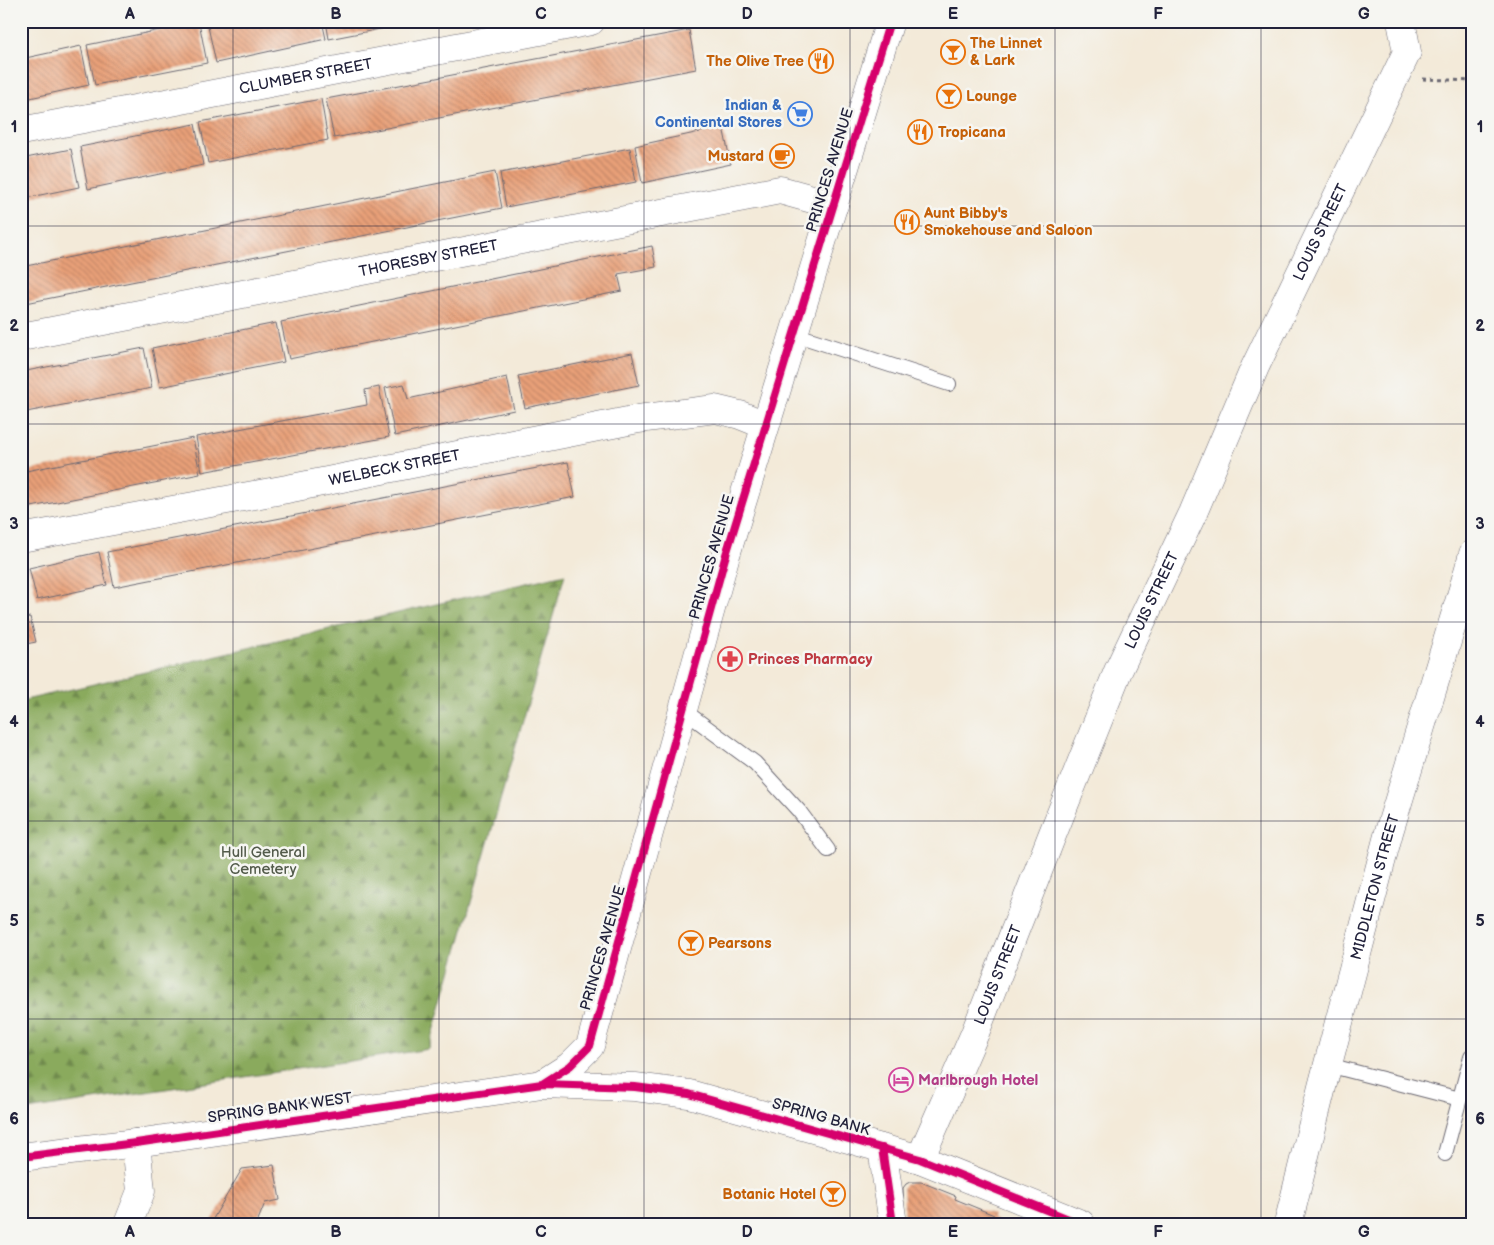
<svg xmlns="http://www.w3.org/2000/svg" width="1494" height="1245" font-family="'Balsamiq Sans',sans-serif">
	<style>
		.forest { fill: url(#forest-firs); stroke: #56664c }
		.building { fill: url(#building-back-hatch) }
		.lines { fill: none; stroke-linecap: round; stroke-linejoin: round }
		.lane-casing { stroke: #6b6872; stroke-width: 16 }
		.street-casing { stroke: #6b6872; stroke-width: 29 }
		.secondary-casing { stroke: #6b6872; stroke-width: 29 }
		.path { stroke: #6b6872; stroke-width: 3; stroke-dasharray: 4 4; stroke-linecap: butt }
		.lane { stroke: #fff; stroke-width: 14 }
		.street { stroke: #fff; stroke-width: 28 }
		.secondary { stroke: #fff; stroke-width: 28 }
		.cycleway-casing { stroke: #f6f6f2; stroke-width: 11 }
		.cycleway { stroke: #d6006c; stroke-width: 8 }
		.grid { fill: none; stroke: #22223b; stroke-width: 1; stroke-opacity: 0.55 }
		.labels { text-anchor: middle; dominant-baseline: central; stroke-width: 5; stroke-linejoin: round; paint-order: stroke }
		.food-label { font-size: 15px; font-weight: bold; fill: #c56008; stroke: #f6f6f2; text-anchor: start }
		.street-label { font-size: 15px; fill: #22223b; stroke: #f6f6f2 }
		.shop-label { font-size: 15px; font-weight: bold; fill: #366cbe; stroke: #f6f6f2; text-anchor: end }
		.health-label { font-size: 15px; font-weight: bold; fill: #be3a42; stroke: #f6f6f2; text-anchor: start }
		.park-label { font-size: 15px; fill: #535b4b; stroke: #f6f6f2 }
		.hotel-label { font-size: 15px; font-weight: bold; fill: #b23c85; stroke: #f6f6f2; text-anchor: start }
		.neatline { fill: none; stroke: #22223b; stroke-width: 2 }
		.grid-label { font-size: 16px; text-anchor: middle; font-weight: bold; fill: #22223b }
	</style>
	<defs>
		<pattern id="forest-firs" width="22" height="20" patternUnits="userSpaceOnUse" patternTransform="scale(1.25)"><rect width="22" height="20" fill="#8aaa5d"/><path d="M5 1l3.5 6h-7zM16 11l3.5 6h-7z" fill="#708a4e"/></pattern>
		<pattern id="building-back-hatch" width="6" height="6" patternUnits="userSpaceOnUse" patternTransform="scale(1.25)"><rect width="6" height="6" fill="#e9a078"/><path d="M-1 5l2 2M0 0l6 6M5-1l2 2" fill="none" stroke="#bc8264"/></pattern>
	</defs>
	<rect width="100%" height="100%" fill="#f6f6f2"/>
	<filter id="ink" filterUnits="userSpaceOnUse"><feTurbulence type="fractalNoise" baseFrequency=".02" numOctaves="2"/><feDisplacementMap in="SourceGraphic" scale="10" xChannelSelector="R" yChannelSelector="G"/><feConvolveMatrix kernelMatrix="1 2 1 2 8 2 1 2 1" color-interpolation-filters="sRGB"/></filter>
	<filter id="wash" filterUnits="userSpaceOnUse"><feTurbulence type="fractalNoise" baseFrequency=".0096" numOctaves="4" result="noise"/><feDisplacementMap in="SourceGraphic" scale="20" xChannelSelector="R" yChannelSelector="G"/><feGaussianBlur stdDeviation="1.12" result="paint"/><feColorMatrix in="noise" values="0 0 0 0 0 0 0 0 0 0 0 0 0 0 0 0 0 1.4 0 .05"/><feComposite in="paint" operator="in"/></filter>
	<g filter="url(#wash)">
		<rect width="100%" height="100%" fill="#f3ead9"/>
		<path class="forest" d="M565,574l-136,475 -408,62v-410z"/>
		<g id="blocks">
			<path class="building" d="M212,21h110l4,18 -110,24 -9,-41z
				M326,21h89l1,1 -87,17z
				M199,22l8,41 -112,22 -8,-40z
				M689,30l7,39 -362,69 -8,-39z
				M81,46l8,39 -68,15v-41z
				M321,99l7,41 -120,23 -8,-41z
				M195,124l8,41 -115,24 -8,-42z
				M723,127l8,37 -89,19 -7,-37z
				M630,148l6,34 -130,25 -6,-34z
				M71,149l8,38 -58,12v-40z
				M495,172l7,36 -481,96v-37z
				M652,246l4,21 -38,7 4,17 -333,68 -8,-37z
				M276,323l8,39 -124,25 -8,-39z
				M144,348l8,40 -131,25v-41z
				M632,353l7,32 -114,23 -7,-32z
				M507,377l7,33 -119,26 -10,-48 19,-4 4,15z
				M379,387l10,50 -187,35 -6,-35 171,-32 -2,-15z
				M193,438l7,36 -179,35v-37z
				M568,462l7,35 -461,90 -7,-35z
				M99,552l8,33 -70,15 -8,-32z
				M30,617l6,25 -15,3v-26z
				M274,1165l6,35 -15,3 -7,17 3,4h-51l32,-55z
				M910,1182h11l35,14 -1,3 39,16 -1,4 12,5h-100l-2,-36 3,-4z"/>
		</g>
	</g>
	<g filter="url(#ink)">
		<use href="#blocks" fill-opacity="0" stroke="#6b6872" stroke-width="1"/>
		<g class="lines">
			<defs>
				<path id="lane" d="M794,334l155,50
					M683,710l72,53 44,48 29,39
					M1328,1065l132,34
					M1445,1154l26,-97"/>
				<g id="street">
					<path id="s1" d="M21,131l570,-110"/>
					<path id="s2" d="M21,337l759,-147 54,15"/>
					<path id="s3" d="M21,538l266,-49 351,-70 77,-10 25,6 25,10"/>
					<path id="s4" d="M920,1159l55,-126 76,-195 67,-167 75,-158 62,-146 152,-315 -6,-31"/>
					<path d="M128,1224l13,-33 -5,-48"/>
					<path id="s5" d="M1288,1224l34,-137 67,-255 74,-243 10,-35"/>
				</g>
				<path id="secondary" d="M542,1084l28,-18 20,-20 135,-488 165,-537
					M882,1148l11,76
					M21,1157l115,-14 406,-59 93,3 54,7 231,65 161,65"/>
			</defs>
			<use href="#lane" class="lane-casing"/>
			<use href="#street" class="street-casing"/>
			<use href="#secondary" class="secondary-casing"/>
			<path class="path" d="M1423,79l50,2"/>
			<use href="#lane" class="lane"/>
			<use href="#street" class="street"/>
			<use href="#secondary" class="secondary"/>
			<defs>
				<path id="cycleway" d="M542,1084l28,-18 20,-20 135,-488 165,-537
					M882,1148l11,76
					M21,1157l115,-14 406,-59 93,3 54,7 231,65 161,65"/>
			</defs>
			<use href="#cycleway" class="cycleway-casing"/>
			<use href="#cycleway" class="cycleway"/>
		</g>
	</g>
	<path class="grid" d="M233,21v1203M439,21v1203M644,21v1203M850,21v1203M1055,21v1203M1261,21v1203M21,226h1452M21,424h1452M21,622h1452M21,821h1452M21,1019h1452"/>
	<defs>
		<symbol id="bar-ring" viewBox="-11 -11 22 22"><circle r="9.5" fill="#f6f6f2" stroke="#e8710a" stroke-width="1.5"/><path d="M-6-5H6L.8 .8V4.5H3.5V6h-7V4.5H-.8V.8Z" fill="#e8710a"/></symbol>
		<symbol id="restaurant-ring" viewBox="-11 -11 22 22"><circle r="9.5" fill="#f6f6f2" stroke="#e8710a" stroke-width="1.5"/><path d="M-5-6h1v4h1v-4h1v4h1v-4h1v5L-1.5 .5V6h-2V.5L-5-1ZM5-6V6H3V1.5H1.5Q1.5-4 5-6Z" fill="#e8710a"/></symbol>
		<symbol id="supermarket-ring" viewBox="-11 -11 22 22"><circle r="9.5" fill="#f6f6f2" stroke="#3f7fe0" stroke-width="1.5"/><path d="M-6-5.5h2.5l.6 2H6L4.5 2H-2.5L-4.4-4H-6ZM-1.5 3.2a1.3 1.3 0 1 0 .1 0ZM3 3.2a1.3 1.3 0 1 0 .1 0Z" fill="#3f7fe0"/></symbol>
		<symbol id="cafe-ring" viewBox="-11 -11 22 22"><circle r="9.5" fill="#f6f6f2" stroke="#e8710a" stroke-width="1.5"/><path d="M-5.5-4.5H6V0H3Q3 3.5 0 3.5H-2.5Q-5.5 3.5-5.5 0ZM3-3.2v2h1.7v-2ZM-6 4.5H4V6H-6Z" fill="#e8710a"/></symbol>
		<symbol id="pharmacy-ring" viewBox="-11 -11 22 22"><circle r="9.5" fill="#f6f6f2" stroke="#e0444e" stroke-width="1.5"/><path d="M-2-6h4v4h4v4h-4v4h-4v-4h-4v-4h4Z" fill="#e0444e"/></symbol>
		<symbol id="hotel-ring" viewBox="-11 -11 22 22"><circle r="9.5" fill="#f6f6f2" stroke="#d1479c" stroke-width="1.5"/><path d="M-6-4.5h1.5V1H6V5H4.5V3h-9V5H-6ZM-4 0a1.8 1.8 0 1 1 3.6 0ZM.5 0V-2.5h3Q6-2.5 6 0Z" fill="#d1479c"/></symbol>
	</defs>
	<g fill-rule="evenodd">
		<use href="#bar-ring" x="939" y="38" width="28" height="28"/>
		<use href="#restaurant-ring" x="807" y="47" width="28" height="28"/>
		<use href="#bar-ring" x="935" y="82" width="28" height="28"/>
		<use href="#supermarket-ring" x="786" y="100" width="28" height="28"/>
		<use href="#restaurant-ring" x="906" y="118" width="28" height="28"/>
		<use href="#cafe-ring" x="768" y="142" width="28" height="28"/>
		<use href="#restaurant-ring" x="893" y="208" width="28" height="28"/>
		<use href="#pharmacy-ring" x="716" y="645" width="28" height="28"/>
		<use href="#bar-ring" x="677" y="929" width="28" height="28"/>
		<use href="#hotel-ring" x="887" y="1066" width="28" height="28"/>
		<use href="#bar-ring" x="819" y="1180" width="28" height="28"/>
	</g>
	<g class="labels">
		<g class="food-label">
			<text x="970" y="43">The Linnet<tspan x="970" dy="17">&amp; Lark</tspan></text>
			<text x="804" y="61" text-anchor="end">The Olive Tree</text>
			<text x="966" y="96">Lounge</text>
			<text x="938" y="132">Tropicana</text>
			<text x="764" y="156" text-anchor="end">Mustard</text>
			<text x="924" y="213">Aunt Bibby's<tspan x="924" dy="17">Smokehouse and Saloon</tspan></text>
			<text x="708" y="943">Pearsons</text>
			<text x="816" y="1194" text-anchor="end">Botanic Hotel</text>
		</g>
		<g class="street-label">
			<text stroke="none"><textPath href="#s1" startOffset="290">CLUMBER STREET</textPath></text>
			<text transform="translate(830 170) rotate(-73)">PRINCES AVENUE</text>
			<text stroke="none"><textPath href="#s4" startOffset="1010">LOUIS STREET</textPath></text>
			<text stroke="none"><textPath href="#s2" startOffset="415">THORESBY STREET</textPath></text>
			<text stroke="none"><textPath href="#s3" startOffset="380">WELBECK STREET</textPath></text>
			<text transform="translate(712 557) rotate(-74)">PRINCES AVENUE</text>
			<text stroke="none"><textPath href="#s4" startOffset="605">LOUIS STREET</textPath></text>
			<text stroke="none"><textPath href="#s5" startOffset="348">MIDDLETON STREET</textPath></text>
			<text transform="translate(603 948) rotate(-74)">PRINCES AVENUE</text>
			<text stroke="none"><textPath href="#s4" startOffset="200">LOUIS STREET</textPath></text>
			<text transform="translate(280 1108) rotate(-8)">SPRING BANK WEST</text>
			<text transform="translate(821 1117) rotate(16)">SPRING BANK</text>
		</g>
		<g class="shop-label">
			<text x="782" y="105">Indian &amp;<tspan x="782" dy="17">Continental Stores</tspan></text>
		</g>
		<g class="health-label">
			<text x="748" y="659">Princes Pharmacy</text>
		</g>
		<g class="park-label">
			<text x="263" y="852">Hull General<tspan x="263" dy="17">Cemetery</tspan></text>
		</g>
		<g class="hotel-label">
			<text x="918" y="1080">Marlbrough Hotel</text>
		</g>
	</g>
	<rect width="1494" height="1245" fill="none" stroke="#f6f6f2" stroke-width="55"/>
	<rect x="28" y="28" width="1438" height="1190" class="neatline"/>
	<g class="grid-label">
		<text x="130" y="19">A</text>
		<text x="336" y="19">B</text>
		<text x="541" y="19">C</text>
		<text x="747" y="19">D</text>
		<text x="953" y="19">E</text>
		<text x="1158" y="19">F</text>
		<text x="1364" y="19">G</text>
		<text x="14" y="132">1</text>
		<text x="1480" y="132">1</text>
		<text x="14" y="331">2</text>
		<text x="1480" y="331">2</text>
		<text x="14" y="529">3</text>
		<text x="1480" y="529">3</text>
		<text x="14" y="727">4</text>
		<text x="1480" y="727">4</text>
		<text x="14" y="926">5</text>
		<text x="1480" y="926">5</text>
		<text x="14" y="1124">6</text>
		<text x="1480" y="1124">6</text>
		<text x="130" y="1237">A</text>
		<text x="336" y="1237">B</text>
		<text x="541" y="1237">C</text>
		<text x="747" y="1237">D</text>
		<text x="953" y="1237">E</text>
		<text x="1158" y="1237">F</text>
		<text x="1364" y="1237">G</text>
	</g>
</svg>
